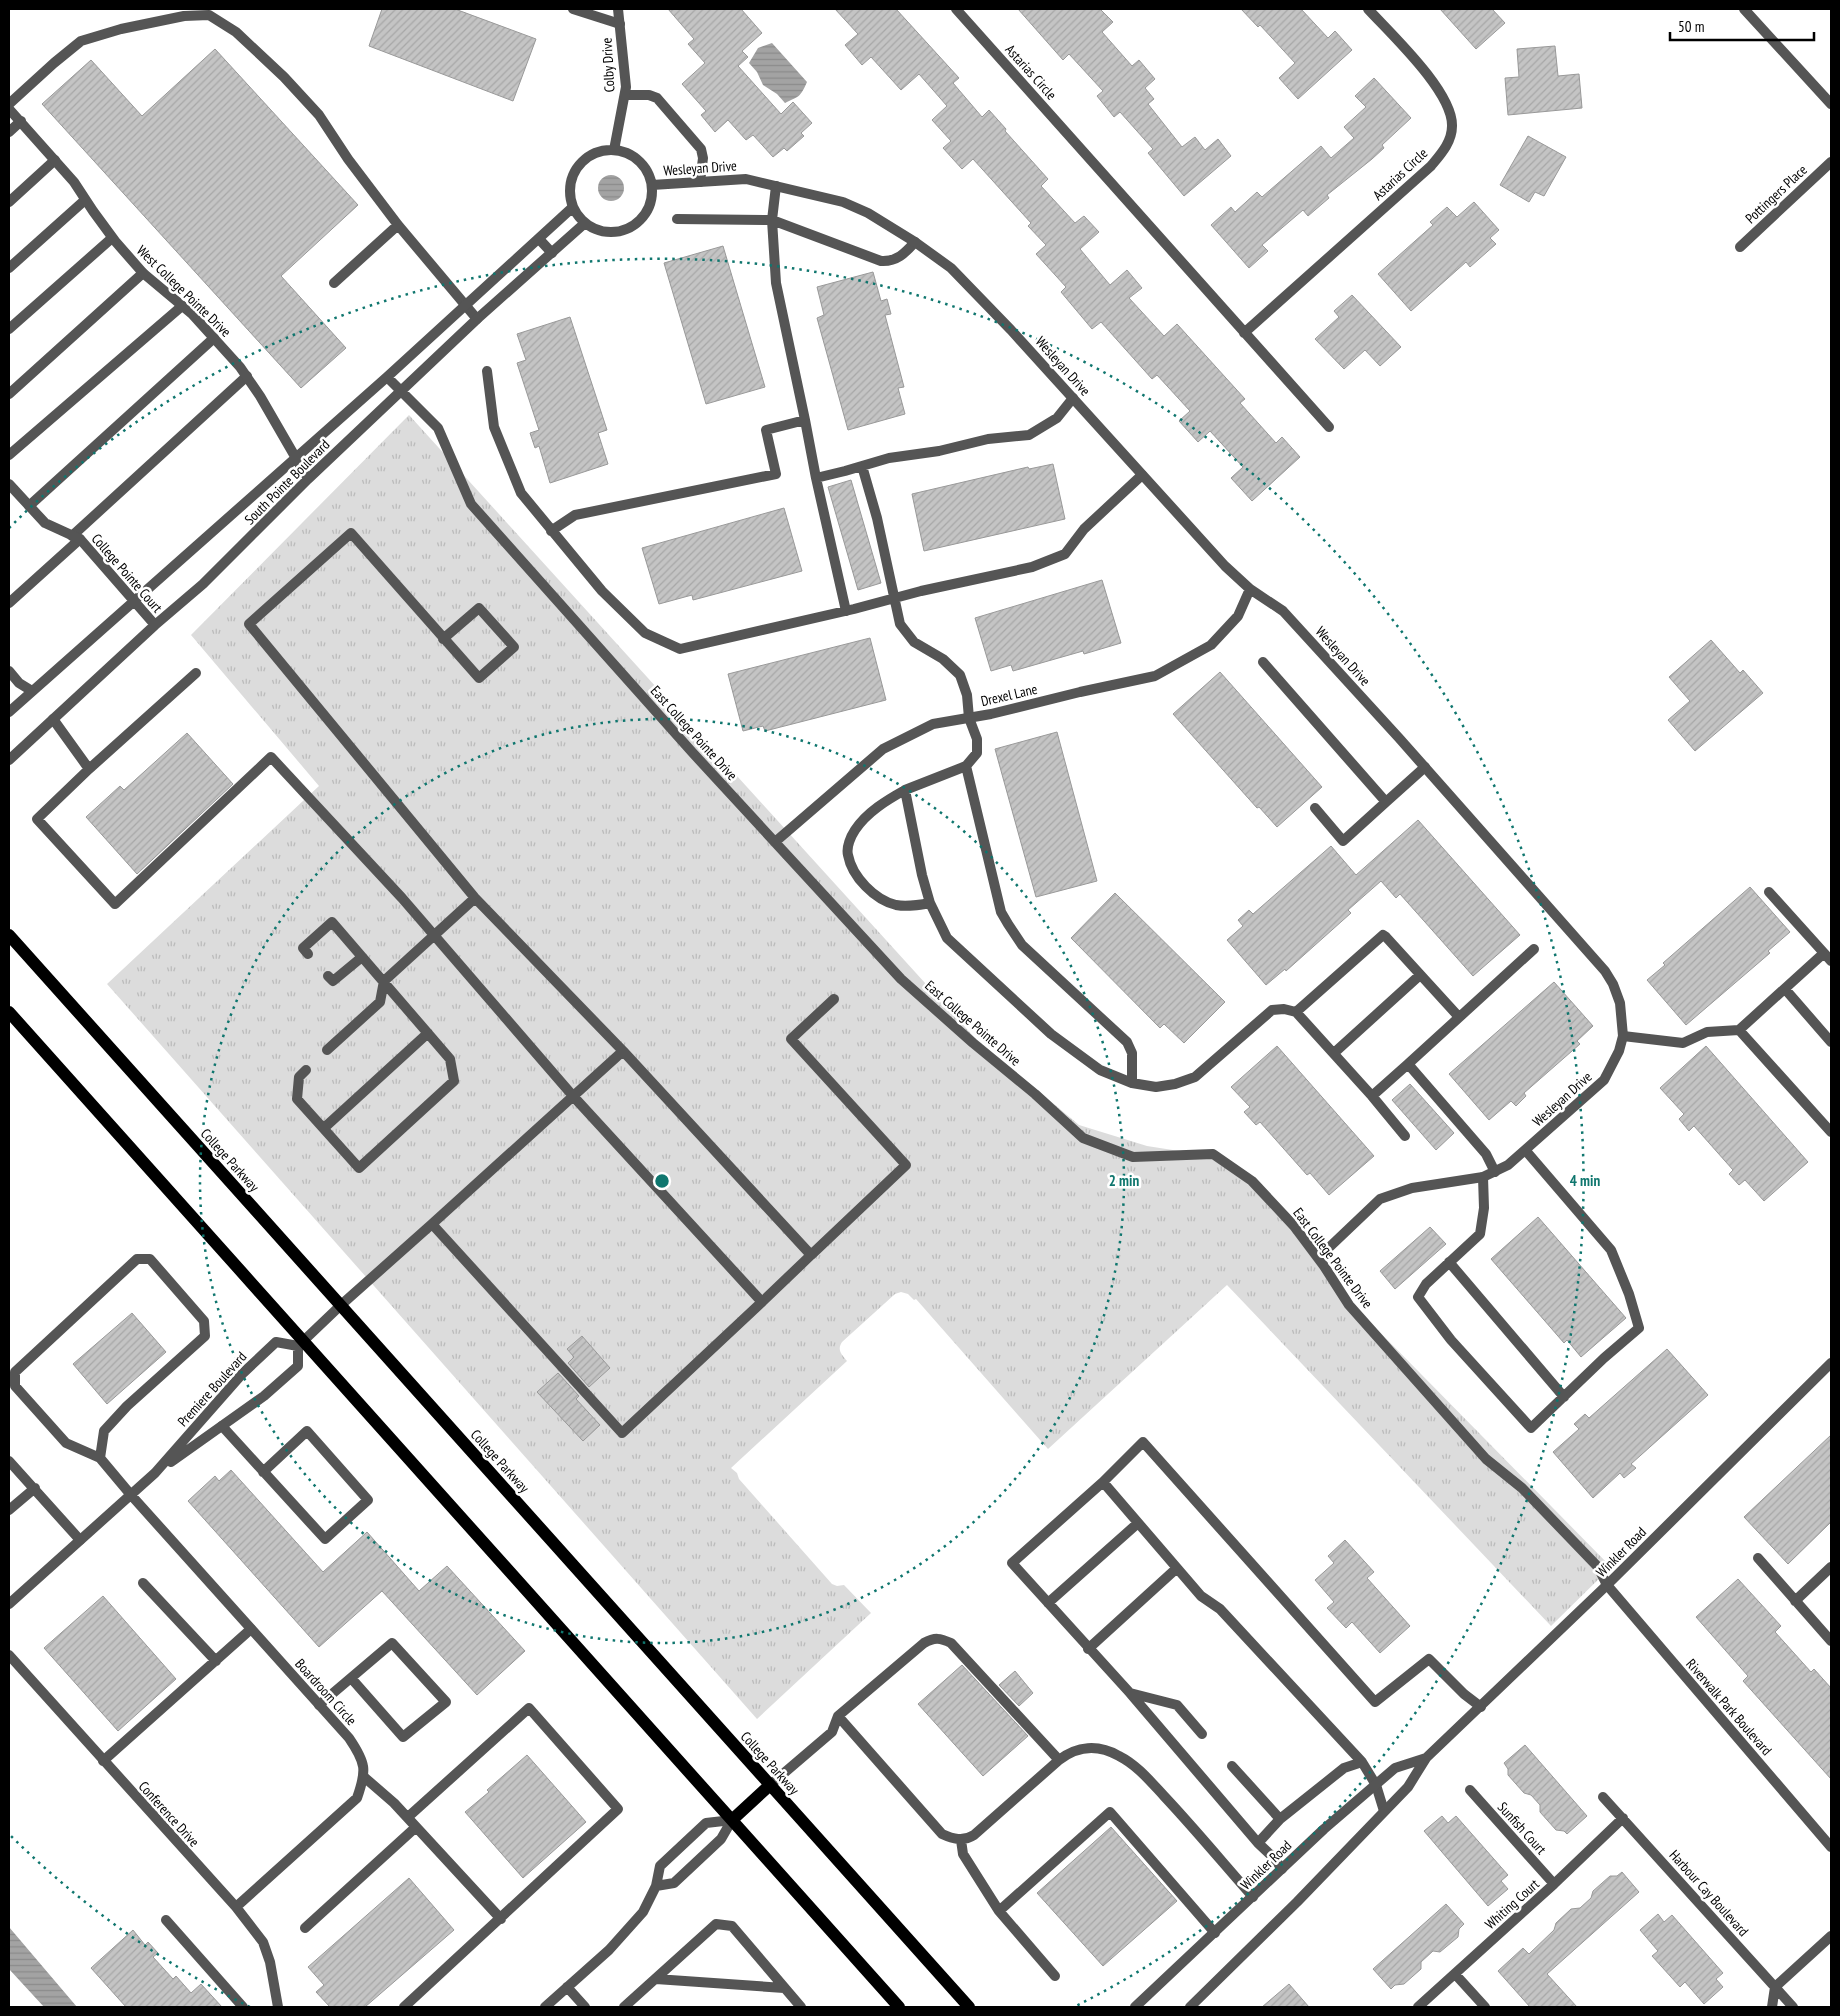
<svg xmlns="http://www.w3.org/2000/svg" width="1840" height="2016" font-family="'PT Sans Narrow',sans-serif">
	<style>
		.grass { fill: url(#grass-tufts) }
		.water { fill: url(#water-rules) }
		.building { fill: url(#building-hatch); stroke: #999 }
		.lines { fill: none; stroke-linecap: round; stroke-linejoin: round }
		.service { stroke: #555; stroke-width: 10 }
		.minor { stroke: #555; stroke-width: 10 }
		.tertiary { stroke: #555; stroke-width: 10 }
		.primary { stroke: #000; stroke-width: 12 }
		.ring { fill: none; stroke: #0f766e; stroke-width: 2.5; stroke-dasharray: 2.5 5 }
		.labels { text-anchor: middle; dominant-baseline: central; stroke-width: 5; stroke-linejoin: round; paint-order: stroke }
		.street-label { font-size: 14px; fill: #000; stroke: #fff }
		.centre { fill: #0f766e; stroke: #fff; stroke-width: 2.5 }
		.ring-label { font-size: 15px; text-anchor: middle; font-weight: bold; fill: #0f766e; stroke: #fff; stroke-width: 5; stroke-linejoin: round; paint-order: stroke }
	</style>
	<defs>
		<pattern id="grass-tufts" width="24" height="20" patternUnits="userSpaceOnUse" patternTransform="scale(1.25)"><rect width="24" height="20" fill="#dcdcdc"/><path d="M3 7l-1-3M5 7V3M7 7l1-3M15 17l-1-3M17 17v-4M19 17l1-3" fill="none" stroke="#bbb"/></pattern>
		<pattern id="water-rules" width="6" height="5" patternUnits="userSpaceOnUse" patternTransform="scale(1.25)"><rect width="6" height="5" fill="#a3a3a3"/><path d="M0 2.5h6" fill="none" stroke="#8b8b8b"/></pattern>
		<pattern id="building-hatch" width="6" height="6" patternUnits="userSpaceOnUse" patternTransform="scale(1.25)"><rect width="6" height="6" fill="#c4c4c4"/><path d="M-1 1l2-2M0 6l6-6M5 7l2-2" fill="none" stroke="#a7a7a7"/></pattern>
	</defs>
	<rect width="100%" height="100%" fill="#fff"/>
	<path class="grass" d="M409,415l566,623 104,87 68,21 77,12 43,34 92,119 252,256 -60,59 -324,-341 -179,164 -132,-150 -2,1 -6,-6 -7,-2 -6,2 -53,48c-5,8 -1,12 5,19l-116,107 6,5 2,6 93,105 5,2 7,-1 27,28 -114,106 -650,-735 212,-198 -128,-151z"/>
	<path class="water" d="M772,43l35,39c-7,16 -8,14 -22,21l-8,-9 -14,-9 -6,-13 -8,-9 9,-15z
		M598 188a13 13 0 1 1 26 0a13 13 0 1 1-26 0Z
		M9,1927l68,80h-33l-35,-38z"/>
	<path class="building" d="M382,9h73l81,30 -23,62 -144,-55z
		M668,9h73l21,24 -20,18 6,6 -10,9 43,48 12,-12 19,21 -11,10 3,3 -17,15 -3,-3 -11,9 -20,-22 -7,5 -18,-20 -13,12 -14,-17 5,-4 -24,-27 23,-21 -17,-19 6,-5z
		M835,9h61l63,69 -6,5 29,34 7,-7 17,19 -1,2 43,48 -7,7 34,37 9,-7 15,16 -19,17 30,36 17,-15 15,18 -13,10 35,38 13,-12 68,75 -5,4 36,40 6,-6 18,20 -48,44 -21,-23 12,-11 -33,-36 -12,11 -19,-21 11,-10 -33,-36 -5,4 -51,-57 -9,7 -31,-37 5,-5 -30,-33 10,-9 -18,-19 3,-3 -58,-64 -11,10 -19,-21 8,-7 -19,-21 15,-14 -28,-32 -18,16 -30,-33 -9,8 -17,-20 13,-11z
		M1018,9h82l13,13 -11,10 30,34 7,-6 16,19 -10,9 9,11 -6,5 34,43 13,-10 10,13 13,-11 13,17 -47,40 -36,-43 5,-4 -33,-37 -6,5 -17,-21 6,-5 -34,-37 -6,6z
		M1241,9h60l27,29 7,-7 17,19 -54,49 -19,-21 16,-15 -35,-38 -2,2z
		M1440,9h52l13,14 -29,26z
		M1555,46l3,30 21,-2 3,34 -74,7 -3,-37 14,-1 -2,-28z
		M215,49l143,156 -77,71 65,72 -45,40 -259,-284 49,-44 51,56z
		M1374,78l37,40 -29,27 2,3 -12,11 -45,36 2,3 -21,18 -5,-6 -41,35 6,6 -19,17 -38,-43 20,-18 4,5 22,-20 5,5 59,-51 10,12 23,-20 -10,-11 22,-20 -11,-11z
		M1528,136l38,21 -22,39 -9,-4 -6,10 -29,-17z
		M1474,202l25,28 -9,8 6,6 -26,23 -4,-5 -55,49 -33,-37 55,-49 -3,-3 17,-15 10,10z
		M723,246l42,141 -59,17 -42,-141z
		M873,272l8,29 6,-2 4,15 -6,1 19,72 -6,1 7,26 -57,16 -31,-112 7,-3 -7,-28z
		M1352,295l49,52 -21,19 -15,-16 -21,19 -29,-30 24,-22 -5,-6z
		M570,317l37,113 -9,3 10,31 -58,19 -11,-37 -4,2 -5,-15 9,-3 -22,-67 9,-3 -9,-26z
		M1053,464l12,55 -141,32 -12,-57 116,-27 1,2z
		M851,480l30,103 -23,7 -30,-103z
		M784,508l18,63 -109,29 -1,-5 -33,9 -17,-56z
		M1102,580l19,63 -37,11 -1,-3 -70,20 -2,-6 -20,6 -16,-53z
		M870,638l16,62 -121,31 -2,-5 -20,5 -15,-57z
		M1711,640l29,33 3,-3 20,23 -68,58 -27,-31 22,-19 -21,-24z
		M1220,672l102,115 -45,40 -18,-20 -2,1 -84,-94z
		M1057,732l40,149 -61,16 -41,-148z
		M187,733l46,51 -96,90 -51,-57 34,-31 4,4z
		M1418,820l102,115 -47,41 -73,-82 -4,4 -15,-17 -33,29 3,3 -65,58 -1,-2 -19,16 -39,-45 16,-14 -5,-6 11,-10 4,4 78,-68 25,29z
		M1750,887l40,45 -22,19 2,2 -84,72 -39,-45 18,-15 -2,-2z
		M1115,893l110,109 -41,41 -20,-19 -4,4 -89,-90z
		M1554,982l39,44 -16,15 3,3 -56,49 2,3 -10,10 -5,-5 -22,19 -40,-46z
		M1277,1046l97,110 -45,39 -19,-22 -3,2 -47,-53 -4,3 -12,-13 6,-5 -19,-20z
		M1706,1046l102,116 -44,39 -19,-21 -6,5 -10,-11 4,-4 -39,-44 -5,5 -10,-12 5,-5 -24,-26z
		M1410,1084l44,49 -18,17 -44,-50z
		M1538,1217l88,101 -45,39 -14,-17 -3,3 -73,-84z
		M1430,1227l16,17 -51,45 -15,-18z
		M132,1313l34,39 -59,52 -34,-40z
		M582,1336l28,32 -21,19 -21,-24 6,-6 -7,-8z
		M1667,1349l41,46 -77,69 5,4 -12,10 -4,-5 -27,25 -40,-46 26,-23 -5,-5 11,-10 4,4z
		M558,1373l21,23 -3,3 24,26 -17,16 -46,-49z
		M1831,1435v87l-43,42 -44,-47z
		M231,1470l92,102 44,-40 52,59 28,-25 78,85 -48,44 -95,-104 -63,56 -131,-146 27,-25 4,5z
		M1345,1540l29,32 -7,6 43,48 -30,27 -28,-31 -6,6 -19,-20 7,-6 -19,-22 19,-17 -6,-7z
		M1738,1579l43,47 -6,6 36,40 3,-3 17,19v91l-88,-98 5,-5 -52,-59z
		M103,1596l73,83 -58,52 -74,-83z
		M962,1665l66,71 -45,40 -65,-72z
		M1015,1671l18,22 -14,13 -20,-21z
		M1525,1745l62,71 -20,18 -3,-3 -8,-1 -16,-18v-7l-9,-10 -7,-2 -16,-18v-6l-4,-6z
		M527,1755l59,67 -63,56 -58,-66 24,-20 -2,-2z
		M1442,1816l6,7 8,-7 52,59 -7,6 7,8 -20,17 -64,-75z
		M1111,1827l66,74 -74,65 -66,-73z
		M1622,1872l17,20 -92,82 30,33h-47l-32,-36 25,-23 6,6 25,-24 2,-7 15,-14 9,-1 11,-10 2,-7 17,-15h7z
		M409,1878l45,52 -89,77h-35l-14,-15 8,-7 -16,-18z
		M1446,1904l18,20 -5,5 -1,8 -18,15 -7,-1 -12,11v7l-17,15 -9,1 -4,4 -18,-20z
		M1658,1914l6,8 8,-7 51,58 -7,6 7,8 -19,17 -19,-22 -5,5 -28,-31 6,-5 -18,-21z
		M133,1930l12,15 3,-3 10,11 -5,4 20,22 3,-3 15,17 10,-9 21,23h-96l-35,-39z
		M1289,1984l20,23h-47z"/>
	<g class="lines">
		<path class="service" d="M573,9l47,15
			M1744,9l87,95
			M625,95h24l8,3 44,51 2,9 -3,24
			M9,104l45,-41 27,-22 40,-12 63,-13 25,-1 27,17 48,45 35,38 29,44 50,66 79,94
			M9,132l12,-11
			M9,202l46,-42
			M677,219l95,1 109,41c16,1 24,-8 34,-19
			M539,239l13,14
			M9,268l76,-68
			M334,283l64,-58
			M9,329l103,-91
			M487,371l7,56 27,66 81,98 43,42 35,16 174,-40 67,-18 111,-24 33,-13 19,-25 58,-54
			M9,394l134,-121
			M805,420l11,58 30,133
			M9,455l173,-149
			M862,466l15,52 23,106 14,18 29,17 17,16 7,20 2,23 8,21v14l-11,13 -61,24 17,85 8,28 17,35 104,96 49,36 32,13 24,4 19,-3 20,-7 77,-67 12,-1 12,3 76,84
			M816,478l29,-7 44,-13 50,-7 49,-12 41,-4 28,-17 16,-20
			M29,506l185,-168
			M551,531l24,-16 201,-41 -10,-44 39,-10 -29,-137 -4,-63 4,-34
			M72,536l175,-160
			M9,603l71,-64
			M443,639l36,-31 35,39 -35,31 -128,-145 -102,91 226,274 148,153
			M1263,662l123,140 39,-35
			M9,671l10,12 13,8
			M196,673l-107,96 -52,50 78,85 156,-147 131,141 171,198 189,206 -140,131 -190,-209 191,-173 188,204 95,-90 -115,-126 43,-40
			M53,719l36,50
			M966,766l35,146 7,12 14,21 105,97 5,11v30
			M905,790c-18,10 -38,22 -50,40 -4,6 -9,17 -7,25 4,22 27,45 48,50 12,2 23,0 34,-2
			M1315,808l28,33 43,-39
			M1824,953l7,8
			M328,976l5,5 29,-24
			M1785,989l46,53
			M1296,1012l87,-77 3,2 73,80
			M1739,1030l92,102
			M1623,1036l60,7 24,-11 32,-2 85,-77 -55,-61
			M327,1050l53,-48 4,-21 91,-83
			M1334,1053l86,-78
			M306,1070l-7,7 -2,22 62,69 95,-87 -4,-22 -118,-137 -29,26 5,6
			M324,1128l104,-95
			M1405,1136l-33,-40 36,-32
			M1495,1172l-9,-18 -78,-90 126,-115
			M1483,1177l1,31 -4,26 -54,50 -8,13 33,43 80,88 73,-70 35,-30 -10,-34 -18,-44 -85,-99
			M1449,1262l115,135
			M762,1302l49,-47
			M341,1305l91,-81
			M222,1426l103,113 43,-39 -61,-69 -44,41
			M100,1458l-34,-15 -51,-57v-14l122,-113h13l54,62 1,15 -78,70 -23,25 -4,27 31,37
			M9,1461l71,79
			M1103,1482l40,-40 232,260 54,-43 35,35 17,13
			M9,1510l26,-22
			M143,1583l73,78
			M1048,1603l90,-80
			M1088,1649l89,-81
			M1130,1693l47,12 25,29
			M319,1705l73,-62 54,59 -43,35 -52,-59
			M1059,1760c18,-14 39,-16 60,-4 18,9 31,25 45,40 31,33 59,67 89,101
			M103,1761l148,-132
			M1232,1766l48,53
			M364,1777l30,26 107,116
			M770,1785l62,-53 6,-16 86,-73c11,-6 16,-5 27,0l108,117 -85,75c-11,7 -21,4 -32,-1l-104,-118
			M961,1840l2,14 36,57 111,-99 105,121
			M1258,1843l22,-24 64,-51 18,-6
			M1282,1869l-8,-11 -16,-15 -128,-150 -118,-130 91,-81 98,114 19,13 142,153 14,23 8,26
			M999,1911l56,65
			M166,1920l77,87
			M305,1928l111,-101
			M656,1979l128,9
			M567,1987l18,20
			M404,2007l214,-198 -89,-101 -121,109
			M545,2007l64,-57 34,-38 13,-26 4,-20 46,-43 26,-3 -11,19 -47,44 -18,3
			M624,2007l92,-83 16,2 69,81"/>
		<path class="minor" d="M956,9l373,418
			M9,109l65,73 19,29 22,30 28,32 49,41 48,53 20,29 48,83
			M614,150l12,-63 -8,-78
			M570 191a41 41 0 1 1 82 0a41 41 0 1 1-82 0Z
			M652,185l94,-6 97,23 25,11 47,29 36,26 60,62 214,236 25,23 33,22 116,127 206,233 8,13 7,19 3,33 -4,15 -15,29 -96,85 -25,12 -71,11 -32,11 -62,59
			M1740,247l91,-85
			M1244,333l187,-167c10,-12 21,-24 21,-40 1,-34 -60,-91 -84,-117
			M387,377l51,51 33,76 221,248 209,227 72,64 62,51 48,44 50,19 80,-3 39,27 42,45 30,40 25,39 137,154 36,29 76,79 9,18 224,262
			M9,484l36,39 35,16 75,86
			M9,712l378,-335 186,-170
			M9,760l146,-135 48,-41 105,-105 169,-160 108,-96
			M775,842l108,-93 50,-25 58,-10 89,-22 75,-16 56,-31 27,-29 12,-27
			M171,1462l93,-66 34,-30v-20l43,-41
			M131,1495l218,243c17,25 18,32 8,60l-121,109
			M1758,1558l73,83
			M1795,1601l36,-34
			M9,1604l146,-131 88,-100 33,-31 22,4
			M9,1655l227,252 27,35 7,20 8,45
			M1470,1790l84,94
			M1603,1797l190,210
			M1455,1974l30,33
			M1418,2007l136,-123 69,-66
			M1772,2007l3,-20 56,-51"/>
		<path class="tertiary" d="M1135,2007l189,-178 71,-61 31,-10
			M1190,2007l107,-105 111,-115 18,-29 181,-173 224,-222"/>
		<path class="primary" d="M9,935l960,1072
			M9,1012l890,995
			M732,1820l38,-35"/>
	</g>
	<g class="ring">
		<circle cx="662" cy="1181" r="462"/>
		<path d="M250 2007A923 923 0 0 1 9 1834M9 528A923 923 0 1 1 1074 2007"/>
	</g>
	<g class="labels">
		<g class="street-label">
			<text transform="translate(608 65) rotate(-93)">Colby Drive</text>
			<text transform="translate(1031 72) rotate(48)">Astarias Circle</text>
			<text transform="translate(700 168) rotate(-4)">Wesleyan Drive</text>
			<text transform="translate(1400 174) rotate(-43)">Astarias Circle</text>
			<text transform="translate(1776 194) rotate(-43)">Pottingers Place</text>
			<text transform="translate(184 291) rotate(44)">West College Pointe Drive</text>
			<text transform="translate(1063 366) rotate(48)">Wesleyan Drive</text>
			<text transform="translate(287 482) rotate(-45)">South Pointe Boulevard</text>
			<text transform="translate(127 573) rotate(49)">College Pointe Court</text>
			<text transform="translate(1343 656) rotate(48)">Wesleyan Drive</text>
			<text transform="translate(1009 695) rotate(-13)">Drexel Lane</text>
			<text transform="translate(694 733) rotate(48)">East College Pointe Drive</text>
			<text transform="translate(973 1023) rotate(41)">East College Pointe Drive</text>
			<text transform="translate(1562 1099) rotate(-42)">Wesleyan Drive</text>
			<text transform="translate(230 1160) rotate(48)">College Parkway</text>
			<text transform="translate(1333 1258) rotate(53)">East College Pointe Drive</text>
			<text transform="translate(212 1389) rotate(-48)">Premiere Boulevard</text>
			<text transform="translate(500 1461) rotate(48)">College Parkway</text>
			<text transform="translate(1621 1552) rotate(-45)">Winkler Road</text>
			<text transform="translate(326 1692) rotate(48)">Boardroom Circle</text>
			<text transform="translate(1729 1707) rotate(49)">Riverwalk Park Boulevard</text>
			<text transform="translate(770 1763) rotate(48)">College Parkway</text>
			<text transform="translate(169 1814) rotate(48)">Conference Drive</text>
			<text transform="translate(1522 1828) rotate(48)">Sunfish Court</text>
			<text transform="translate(1266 1865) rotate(-44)">Winkler Road</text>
			<text transform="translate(1709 1893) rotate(48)">Harbour Cay Boulevard</text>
			<text transform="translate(1512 1904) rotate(-42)">Whiting Court</text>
		</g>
	</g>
	<circle cx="662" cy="1181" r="8" class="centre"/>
	<g class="ring-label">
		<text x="1124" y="1186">2 min</text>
		<text x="1585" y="1186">4 min</text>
	</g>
	<rect width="1840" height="2016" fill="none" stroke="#000000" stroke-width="20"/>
	<path d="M1670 32v8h144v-8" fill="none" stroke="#000000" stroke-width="2.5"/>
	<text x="1678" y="32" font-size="15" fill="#000000" stroke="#ffffff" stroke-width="4" paint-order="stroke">50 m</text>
</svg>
